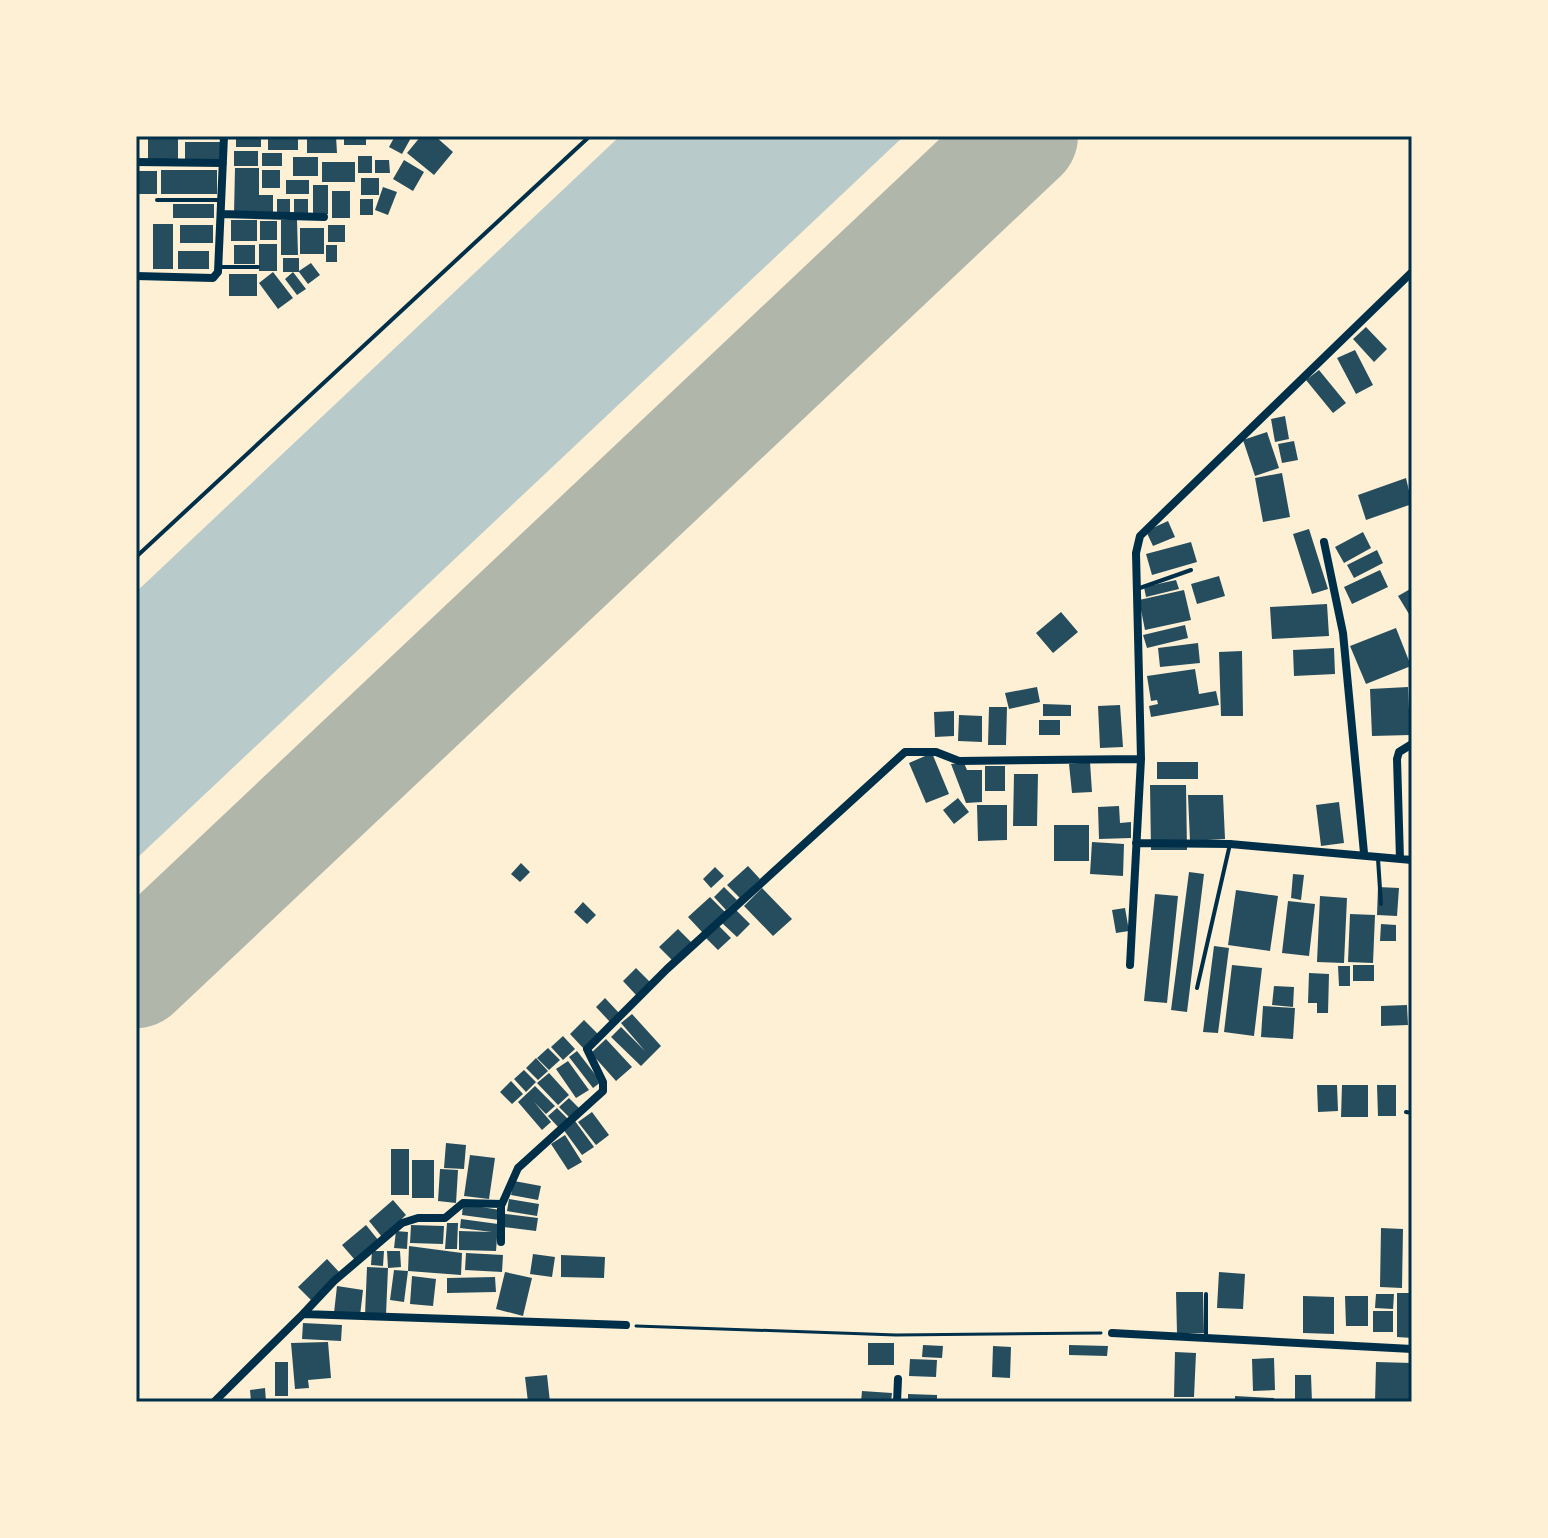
<svg xmlns="http://www.w3.org/2000/svg" width="1548" height="1538" font-family="Merriweather,serif">
	<style>
		.green { fill: #b9caca }
		.lines { fill: none; stroke-linecap: round; stroke-linejoin: round }
		.runway { stroke: #b1b6ab; stroke-width: 110 }
		.building { fill: #264d5e }
		.path { stroke: #003049; stroke-width: 3 }
		.service { stroke: #003049; stroke-width: 4 }
		.minor { stroke: #003049; stroke-width: 8 }
		.neatline { fill: none; stroke: #003049; stroke-width: 3 }
	</style>
	<rect width="100%" height="100%" fill="#fdf0d5"/>
	<path class="green" d="M620,136h284l-768,723v-267z"/>
	<g class="lines">
		<path class="runway" d="M136,973l887,-837"/>
	</g>
	<path class="building" d="M148,136h30v23h-30z
		M236,136h25v11h-25z
		M268,136h30v14h-30z
		M307,136h29l1,17h-30z
		M344,136h22v9h-22z
		M395,136h17l-10,18 -13,-7z
		M421,136h14l18,16 -19,23 -27,-22z
		M185,142h36v18h-36z
		M234,151h24v15h-24z
		M262,153h20v13h-20z
		M358,156h14v17h-14z
		M293,157h25v19h-25z
		M375,160h14l1,13h-15z
		M404,160l20,12 -11,19 -20,-12z
		M322,162h33v20h-33z
		M235,168h24v27h14v19h-39z
		M161,170h56v24h-56z
		M262,170h18v18h-18z
		M136,171h21v23h-21z
		M361,178h18v17h-18z
		M286,180h23v14h-23z
		M313,185h15v29h-15z
		M383,187l14,5 -9,23 -13,-5z
		M332,191h18v27h-18z
		M277,199h13v15h-13z
		M294,199h14v14h-14z
		M360,199h13v16h-13z
		M173,204h41v14h-41z
		M231,220h26v21h-26z
		M281,220h16l1,35h-17z
		M260,221h17v19h-17z
		M153,224h20v45h-20z
		M180,225h33v18h-33z
		M328,225h17v17h-17z
		M300,228h24v26h-24z
		M259,244h18v27h-18z
		M234,245h21v19h-21z
		M326,245h11v17h-11z
		M178,251h31v18h-31z
		M283,258h16v13l12,-8 9,12 -12,9 -9,-12h-16z
		M273,272l20,26 -15,11 -19,-26z
		M293,272l13,17 -9,6 -12,-16z
		M229,274h28v22h-28z
		M1366,327l21,22 -13,13 -21,-23z
		M1355,350l18,35 -17,9 -19,-36z
		M1319,370l27,33 -13,10 -27,-33z
		M1285,416l4,23 -14,3 -4,-23z
		M1267,432l12,36 -24,8 -12,-36z
		M1294,441l4,19 -16,3 -4,-19z
		M1282,473l8,44 -27,5 -8,-44z
		M1406,478l6,26 -46,16 -8,-25z
		M1168,521l7,16 -22,9 -7,-15z
		M1309,529l19,60 -16,5 -19,-60z
		M1363,532l8,16 -27,15 -9,-16z
		M1191,542l6,20 -45,13 -6,-21z
		M1377,550l6,13 -29,15 -7,-13z
		M1380,570l8,17 -36,17 -8,-17z
		M1219,576l6,20 -28,8 -6,-20z
		M1176,580l3,9 -33,8 -2,-10z
		M1412,588v24l-3,2 -11,-18z
		M1184,590l7,30 -46,10 -6,-30z
		M1327,604l2,32 -57,3 -2,-32z
		M1061,612l17,20 -25,21 -17,-20z
		M1185,625l3,13 -41,10 -4,-13z
		M1396,628l15,38 -45,18 -16,-38z
		M1198,643l2,20 -40,4 -2,-19z
		M1334,648l1,26 -41,2 -1,-26z
		M1242,651l1,65h-22l-2,-64z
		M1195,669l4,25 17,-3 3,14 -68,12 -2,-11 9,-2 -1,-4 -6,1 -4,-25z
		M1037,687l3,15 -31,7 -4,-16z
		M1408,687l2,48 -38,1 -2,-47z
		M1043,704l28,1v11h-28z
		M1120,705l3,42 -23,1 -2,-42z
		M989,707h18l-1,38h-18z
		M954,711v25l-19,1 -1,-25z
		M959,715l23,1v26l-24,-1z
		M1039,720h21v15h-21z
		M932,753l17,41 -23,9 -17,-40z
		M1090,762l2,30 -20,1 -3,-29z
		M1157,762h41v17h-41z
		M964,763l3,7h15v32l-16,1 -15,-39z
		M985,766h20v25h-20z
		M1014,774h24l-1,52h-24z
		M1150,785h36l1,65h-36z
		M1188,795h35l2,44 -35,2z
		M958,798l11,14 -15,12 -11,-14z
		M1339,802l5,41 -23,3 -5,-41z
		M977,805h30v35l-29,1z
		M1119,806l1,17 11,-1v16l-32,1 -1,-32z
		M1054,825h35v36h-35z
		M1092,842l32,2 -1,32 -33,-2z
		M521,863l9,9 -10,10 -9,-8z
		M748,866l12,13 -20,19 -13,-13z
		M715,867l9,9 -13,12 -8,-9z
		M1189,872l15,2 -17,138 -16,-2z
		M1293,874l11,1 -3,25 -10,-2z
		M724,887l13,13 -11,10 -12,-13z
		M1378,887l21,1 -2,28 -20,-1z
		M762,888l30,31 -19,17 -29,-30z
		M1236,890l42,6 -8,55 -42,-6z
		M1155,894l23,2 -11,107 -23,-2z
		M1320,896l27,2 -3,65 -27,-1z
		M710,897l15,15 -22,21 -15,-16z
		M1288,901l27,3 -6,52 -27,-3z
		M583,902l13,13 -9,9 -13,-12z
		M1125,908l4,23 -13,2 -4,-23z
		M736,910l14,14 -13,13 -15,-14z
		M1350,914l25,1 -2,48 -25,-1z
		M1381,924l15,1v16h-16z
		M718,925l13,13 -13,12 -13,-13z
		M678,929l14,14 -19,18 -14,-14z
		M1214,946l15,2 -11,85 -15,-1z
		M1232,965l30,3 -8,68 -30,-4z
		M1353,965h21v16h-21z
		M1338,966h12v20h-11z
		M636,968l15,15 -14,13 -14,-15z
		M1309,973l20,1 -1,39h-11v-10h-9z
		M1274,986l20,1 -1,20 -21,-2z
		M605,998l14,15 -9,9 -14,-15z
		M1407,1005l1,20 -27,1v-20z
		M1263,1006l32,2 -2,31 -32,-2z
		M632,1014l29,32 -20,20 -30,-29 10,-10 24,24 -24,-28z
		M584,1020l15,15 -15,14 -14,-15z
		M563,1036l12,13 -12,11 -12,-13z
		M606,1039l26,28 -16,14 -25,-28z
		M548,1048l12,12 -11,10 -12,-12z
		M577,1051l24,31 -8,6 -24,-31z
		M536,1058l12,13 -10,9 -12,-12z
		M568,1061l21,29 -13,8 -20,-29z
		M524,1070l12,12 -10,10 -12,-13z
		M549,1073l20,22 -11,10 -21,-22z
		M511,1081l12,13 -11,10 -12,-12z
		M1317,1085h20l1,26 -20,1z
		M1342,1085h26v32h-27z
		M1377,1085h19v31h-18z
		M535,1086l20,20 -9,8 -12,-12 17,20 -9,8 -24,-28z
		M569,1098l11,11 -10,9 -11,-11z
		M557,1108l11,11 -9,9 -11,-12z
		M592,1112l17,23 -13,10 -18,-23z
		M575,1121l19,26 -12,8 -19,-26z
		M565,1135l17,27 -14,8 -17,-26z
		M446,1143l20,2 -2,24 -20,-1z
		M391,1149h18v46h-18z
		M470,1155l25,3 -6,41 -25,-3z
		M412,1160h22v38h-22z
		M440,1169l18,1 -2,33 -18,-2z
		M514,1181l27,5 -3,14 -27,-5z
		M509,1199l30,5 -2,12 -30,-5z
		M393,1200l13,15 -24,22 -13,-16z
		M463,1204l37,6 -1,10 -37,-5z
		M505,1214l33,4 -2,13 -33,-4z
		M461,1219l37,5 -2,27 -37,-1v-19l33,1 -32,-4z
		M447,1223h11l-1,26h-12z
		M366,1225l13,16 -24,19 -13,-15z
		M411,1225l33,1 -1,18 -33,-1z
		M1381,1228l22,1 -1,59 -22,-1z
		M396,1231l12,1 -1,17 -13,-1z
		M409,1246l53,7 -1,22 -53,-4 -4,31 -14,-2 4,-30 14,1z
		M372,1251h12l-1,15 -12,-1z
		M387,1251h13l1,16 -13,1z
		M466,1253l37,2 -1,17 -37,-2z
		M533,1254l22,3 -3,20 -22,-3z
		M561,1255l44,2 -1,21 -43,-1z
		M327,1259l13,14 -29,27 -13,-13z
		M367,1267l21,1 -2,47h-21z
		M505,1272l27,6 -9,38 -27,-7z
		M1219,1272l26,2 -2,35 -26,-1z
		M412,1276l24,3 -3,27 -23,-2z
		M495,1277l1,15 -49,1v-15z
		M337,1286l26,4 -3,26 -26,-3z
		M1176,1292h27l1,41h-27z
		M1397,1293h15v45l-15,-1z
		M1376,1294h18l-1,15 -18,-1z
		M1303,1296l31,1v37l-31,-1z
		M1345,1296h23v30h-22z
		M1373,1311h20v21h-20z
		M303,1323l39,2 -1,16 -39,-2z
		M328,1342l3,36 -23,2 1,8 -14,1 -4,-46z
		M868,1343h26v22h-26z
		M923,1345l20,1 -1,12 -20,-1z
		M1069,1345l39,1 -1,10 -38,-1z
		M993,1346l18,1 -1,31 -18,-1z
		M1175,1352l21,1 -2,44h-20z
		M1274,1358l1,32 -22,1 -1,-32z
		M910,1359l27,1 -1,17 -27,-1z
		M275,1362h13v34h-13z
		M1376,1362l36,1v39h-37z
		M547,1375l3,27h-22l-3,-25z
		M1295,1375h16l1,27h-17z
		M265,1388l1,14h-15l-1,-12z
		M862,1391l30,2 -1,9h-30z
		M908,1394l29,1v7h-29z
		M1235,1396l39,2v4h-39z"/>
	<g class="lines">
		<path class="path" d="M636,1326l260,9 205,-2"/>
		<path class="service" d="M157,200h64
			M220,267h38
			M136,557l454,-421
			M1137,589l54,-19
			M1378,859l3,45
			M1197,988l33,-144
			M1406,1112l6,1
			M1206,1294v42"/>
		<path class="minor" d="M136,162l87,1
			M221,214l103,3
			M136,276l77,2 5,-6 6,-136
			M1324,542l19,91 21,220
			M1136,843l94,1 182,16
			M1400,859l-3,-100 2,-7 13,-8
			M1130,965l11,-206 -5,-206 4,-17 272,-264
			M501,1242v-38
			M303,1314l31,-33 68,-58 16,-5h27l18,-15 39,1 16,-36 85,-77v-9l-16,-33 80,-80 238,-217h31l23,9 182,-2
			M1112,1333l300,16
			M214,1402l89,-88 323,11
			M897,1402l1,-23"/>
	</g>
	<rect width="1548" height="1538" fill="none" stroke="#fdf0d5" stroke-width="276"/>
	<rect x="138" y="138" width="1272" height="1262" class="neatline"/>
</svg>
